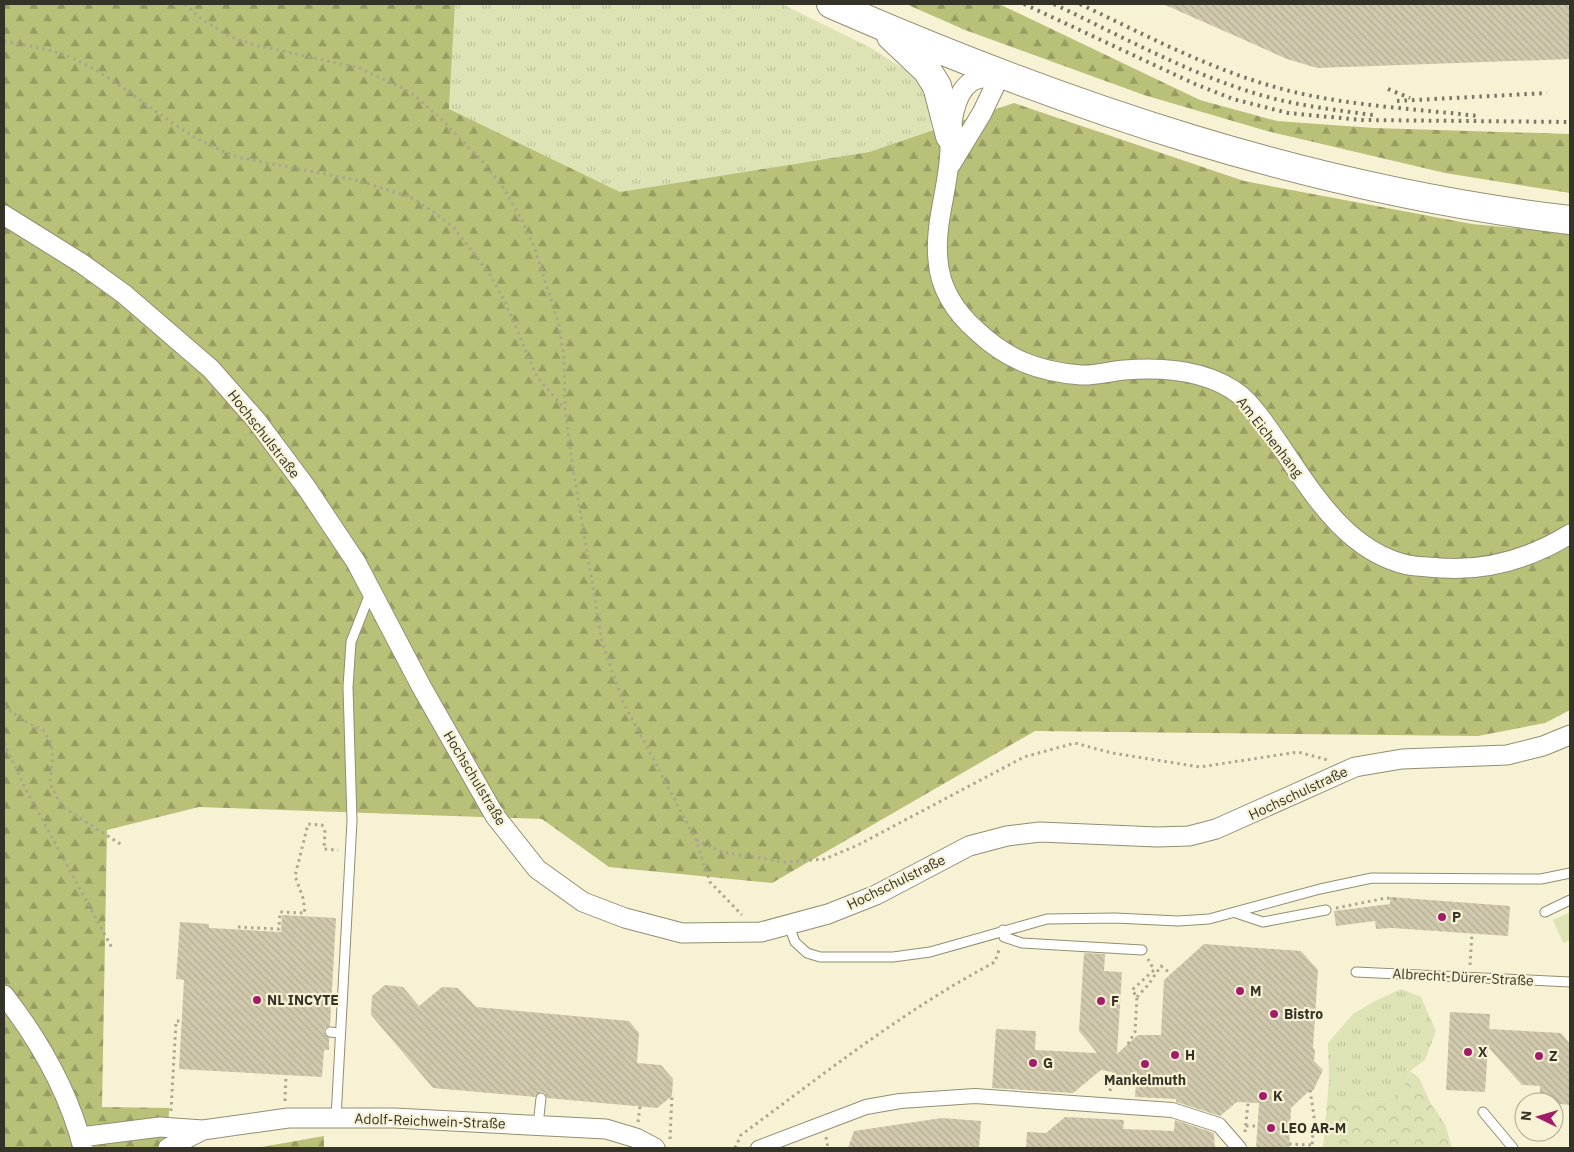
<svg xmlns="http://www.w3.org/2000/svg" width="1574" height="1152" font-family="'IBM Plex Sans',sans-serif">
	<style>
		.grass { fill: url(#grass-tufts) }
		.forest { fill: url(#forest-firs) }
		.park { fill: url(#park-crowns) }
		.pitch { fill: #dee3b6 }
		.building { fill: url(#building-back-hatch) }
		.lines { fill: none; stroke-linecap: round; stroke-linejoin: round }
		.service-casing { stroke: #938d72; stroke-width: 11 }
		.pedestrian-casing { stroke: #938d72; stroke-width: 16 }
		.minor-casing { stroke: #938d72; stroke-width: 21 }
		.primary-casing { stroke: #938d72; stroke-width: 30 }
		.path { stroke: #aaa690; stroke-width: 3; stroke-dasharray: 2.5 4; stroke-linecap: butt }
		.service { stroke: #fff; stroke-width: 9 }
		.pedestrian { stroke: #fff; stroke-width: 14 }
		.minor { stroke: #fff; stroke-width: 19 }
		.primary { stroke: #fff; stroke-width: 28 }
		.rail { stroke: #797665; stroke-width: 4; stroke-dasharray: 2.5 5; stroke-linecap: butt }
		.poi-dot { fill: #a31c68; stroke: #f8f2d5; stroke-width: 2 }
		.labels { text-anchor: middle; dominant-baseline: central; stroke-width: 4.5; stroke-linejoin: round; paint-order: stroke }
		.street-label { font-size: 14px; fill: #353328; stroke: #f8f2d5 }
		.poi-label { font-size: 14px; font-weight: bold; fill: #353328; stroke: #f8f2d5; text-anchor: start }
	</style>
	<defs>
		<pattern id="grass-tufts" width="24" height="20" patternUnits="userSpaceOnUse" patternTransform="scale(1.25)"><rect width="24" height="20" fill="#dee3b6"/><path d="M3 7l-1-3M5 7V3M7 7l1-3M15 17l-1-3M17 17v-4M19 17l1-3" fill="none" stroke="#bfc39c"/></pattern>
		<pattern id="forest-firs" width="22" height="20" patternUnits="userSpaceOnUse" patternTransform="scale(1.25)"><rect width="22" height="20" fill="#b9c077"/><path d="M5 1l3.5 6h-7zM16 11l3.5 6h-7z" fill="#979d62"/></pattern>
		<pattern id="park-crowns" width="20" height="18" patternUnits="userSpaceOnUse" patternTransform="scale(1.25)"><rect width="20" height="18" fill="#dee3b6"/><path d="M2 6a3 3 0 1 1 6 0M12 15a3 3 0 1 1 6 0" fill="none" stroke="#bfc39c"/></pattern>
		<pattern id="building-back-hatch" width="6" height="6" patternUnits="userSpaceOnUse" patternTransform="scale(1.25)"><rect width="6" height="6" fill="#d0c9ad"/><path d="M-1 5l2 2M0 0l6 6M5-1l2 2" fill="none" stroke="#b3ad95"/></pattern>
	</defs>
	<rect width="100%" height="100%" fill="#f8f2d5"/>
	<path class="grass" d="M455,4h327l89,44 44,28 13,27 4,28 -63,21 -249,40 -171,-83z
		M1401,989l20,8 15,34 -11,29 -15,11 -6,15 -12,12 -50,6 -13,-23 -1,-38 25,-29 22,-13z"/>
	<path class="forest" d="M4,4h451l-6,105 171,83 249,-40 145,-49 230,78 228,43 98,9v477l-25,13 -67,13 -443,-5 -263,152 -163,-16 -67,-48 -343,-12 -92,23 -5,277 67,1 -1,40h-164z
		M906,4h93l201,96 77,21 97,7 196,6v59l-125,-20 -178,-42 -123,-36 -179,-65z
		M324,1136v12h-68z"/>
	<path class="park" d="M1410,1071l9,7 12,26 14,20 7,24h-129l6,-67 13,23 50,-6 12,-12z"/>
	<path class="pitch" d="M1570,912v28l-7,3 -10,-23z"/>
	<path class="building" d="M1163,4h407v55l-253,9 -30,-9z
		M1390,897l120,9 -2,30 -116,-8 -16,1 -1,-8 -39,5 -2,-15 56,-7z
		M282,915l54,3 -6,108 -5,2 -1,4 5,6v12h-5l-2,27 -143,-8 5,-89 -8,-1 4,-57 29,2v4l72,4z
		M1204,944l97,7 17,19 -5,78 2,2 -1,11 9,9 -10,21 -3,-1 -19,18 -2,40h-33l3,-45 -22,-1 -17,14 -44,-14v-3l-41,-2 1,-14 -16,-1 -8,-10 -11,-2 -28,23 -81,-5 4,-59 40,2 -1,19 62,3 -18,-22 5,-78 21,1 -1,17 18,1 -5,82 21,-19h23l3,-55z
		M385,985l18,2 16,19 23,-19 16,1 18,19 153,14 10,12 -2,30 24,2 12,14 -1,17 -15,12 -110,-10 -2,-5 -4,-1 -6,5 -102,-9 -62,-73 1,-19z
		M1450,1012l40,2 -1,15 72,4 9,11v61l-30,-3v-16l-18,-1 -34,-38 -3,45 -39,-2z
		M1065,1117l59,3 -1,9 51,2 1,-11 39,13 1,15h-189l1,-16 19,1z
		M942,1118l39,3 -2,27h-131l6,-17z"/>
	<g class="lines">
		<defs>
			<path id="service" d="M1545,912l25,-12
				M1236,913l27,9 63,-12
				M789,926l6,16 12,11 13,4h73l37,-5 117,-33 68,-1 63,3 31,-2 111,-30 52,-11 169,1 29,-6
				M1003,930l1,7 18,6 120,7
				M1356,972l214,10
				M330,1032l10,1
				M1483,1112l30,36
				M336,1118l16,-297 -4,-134 3,-45 20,-51
				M538,1125l3,-27"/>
			<path id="pedestrian" d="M758,1148l108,-41 34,-6 75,-5 197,14 47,15 20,23"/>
			<path id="minor" d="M1000,75c-9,2 -22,2 -29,7 -18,12 -20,45 -21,64 0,39 -16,75 -12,114 2,29 18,53 40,72 30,28 62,40 103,43 14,1 30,-4 44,-5 39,-3 83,0 115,25 13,10 28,33 37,46 34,49 68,110 131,124 11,2 23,2 34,3 47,3 89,-10 128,-34
				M951,164l31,-51 18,-38
				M4,215l77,48 43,31 87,75 45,51 50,67 50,75 65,124 74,130 42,53 46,33 42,16 57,15 79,-1 67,-18 48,-19 93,-49 38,-10 33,-4 117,5 32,-1 27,-7 139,-62 47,-8 105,-4 36,-9 27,-11
				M4,995c35,45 65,98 79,153
				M81,1137l79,-10 43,3 85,-12h106l212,11 30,9 19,10
				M168,1148l35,-18"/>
			<path id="primary" d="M831,4c236,103 482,186 739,216
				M891,36l36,34 10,16 13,50"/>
		</defs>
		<use href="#service" class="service-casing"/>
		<use href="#pedestrian" class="pedestrian-casing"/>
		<use href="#minor" class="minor-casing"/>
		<use href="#primary" class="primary-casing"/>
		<path class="path" d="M185,4l15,14 27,17 24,9 108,24 40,18 15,9 27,24 42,43 21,27 17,29 14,31 24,76 5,33 1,51 7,54 30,178 20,59 74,140 14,42 32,33
			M4,41c25,5 54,9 77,21 56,29 98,76 160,96l115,22 54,17 21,13 23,18 35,45 16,29 32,75 27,31
			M4,706l20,15 19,9 8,13 2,14 -3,26 11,23 61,39
			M4,743l20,43 88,162
			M696,840l26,12 63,10 40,-3 33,-14 166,-88 51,-14 37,10 88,14 98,-15 30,8
			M1336,908l50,-10 9,1v3
			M238,927l41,2 1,-17 25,1 -2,-15 -8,-22 13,-52 14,1 3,7 -1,17 14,1
			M1470,965l2,-32
			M1137,997l11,-12 13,-19 10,8
			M1128,1044l7,-12 2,-35 -5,-7 22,-20 -6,-11
			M1310,1090l4,26 -2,32
			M1110,1091l2,-19
			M285,1101l1,-26
			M171,1111l5,-90h6
			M638,1122l2,-16
			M1246,1126h12
			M1245,1132l3,-29
			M826,1137l2,11
			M670,1139l2,-44
			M1289,1144l23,1
			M735,1148l6,-13c83,-61 163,-125 254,-173l5,-15"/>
		<use href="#service" class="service"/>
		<use href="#pedestrian" class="pedestrian"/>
		<use href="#minor" class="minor"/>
		<use href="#primary" class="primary"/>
		<path class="rail" d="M1024,4l171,80 38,15 55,14 74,7 208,2
			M1054,4c69,33 137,71 210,92 36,10 72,14 109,19
			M1080,4c69,33 139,70 214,88 59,14 123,17 184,24
			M1388,89l22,9
			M1397,101l150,-8"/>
	</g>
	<g class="poi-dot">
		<circle cx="1442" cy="917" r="5"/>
		<circle cx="1240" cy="991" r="5"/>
		<circle cx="257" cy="1000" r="5"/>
		<circle cx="1101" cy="1001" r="5"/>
		<circle cx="1274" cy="1014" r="5"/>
		<circle cx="1468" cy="1052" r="5"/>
		<circle cx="1175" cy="1055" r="5"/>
		<circle cx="1539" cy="1056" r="5"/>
		<circle cx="1033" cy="1063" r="5"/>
		<circle cx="1145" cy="1064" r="5"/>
		<circle cx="1263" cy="1096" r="5"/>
		<circle cx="1271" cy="1128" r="5"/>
	</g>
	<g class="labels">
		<g class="street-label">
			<text transform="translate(264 434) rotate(52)">Hochschulstraße</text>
			<text transform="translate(1270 437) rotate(52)">Am Eichenhang</text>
			<text transform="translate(475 778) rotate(59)">Hochschulstraße</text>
			<text transform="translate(1298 793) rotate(-25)">Hochschulstraße</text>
			<text transform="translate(896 882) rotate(-26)">Hochschulstraße</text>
			<text transform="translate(1463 977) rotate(3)">Albrecht-Dürer-Straße</text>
			<text transform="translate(430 1121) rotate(2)">Adolf-Reichwein-Straße</text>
		</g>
		<g class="poi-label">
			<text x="1452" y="917">P</text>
			<text x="1250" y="991">M</text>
			<text x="267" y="1000">NL INCYTE</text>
			<text x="1111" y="1001">F</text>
			<text x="1284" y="1014">Bistro</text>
			<text x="1478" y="1052">X</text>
			<text x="1185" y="1055">H</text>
			<text x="1549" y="1056">Z</text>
			<text x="1043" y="1063">G</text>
			<text x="1145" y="1080" text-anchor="middle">Mankelmuth</text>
			<text x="1273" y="1096">K</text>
			<text x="1281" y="1128">LEO AR-M</text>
		</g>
	</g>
	<rect width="1574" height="1152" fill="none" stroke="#353328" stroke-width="10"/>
	<g transform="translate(1539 1117) rotate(275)"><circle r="24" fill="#f8f2d5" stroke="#aaa690"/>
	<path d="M0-4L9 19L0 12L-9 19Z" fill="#a31c68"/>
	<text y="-8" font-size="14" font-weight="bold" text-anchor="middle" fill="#353328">N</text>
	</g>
</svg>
